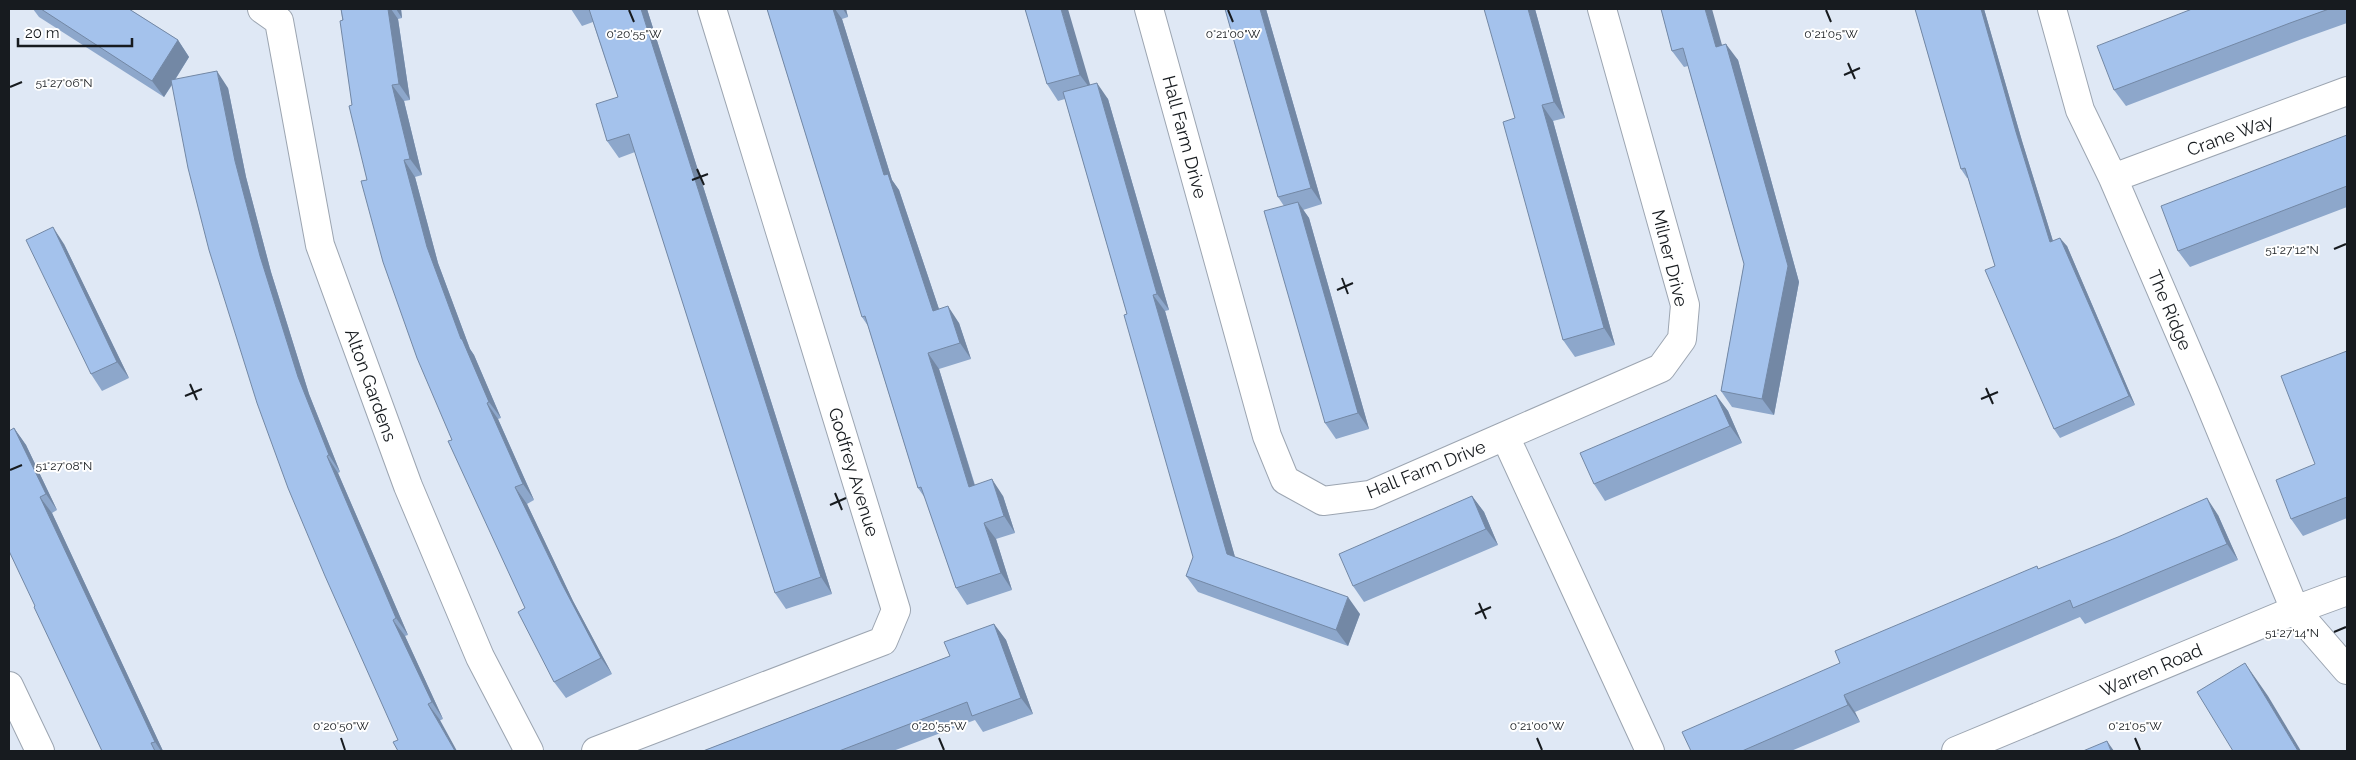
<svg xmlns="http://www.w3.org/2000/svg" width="2356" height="760" font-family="Raleway,sans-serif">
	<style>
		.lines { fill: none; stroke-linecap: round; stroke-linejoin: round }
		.minor-casing { stroke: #9ca5b1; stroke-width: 30 }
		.minor { stroke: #fff; stroke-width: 28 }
		.wall { fill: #8da7cb }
		.shaded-wall { fill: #7388a5 }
		.building { fill: #a4c2ec; stroke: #7388a5 }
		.ticks { fill: none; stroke: #171b1f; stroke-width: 2 }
		.labels { text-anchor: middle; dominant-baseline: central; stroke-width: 4; stroke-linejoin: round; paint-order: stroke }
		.street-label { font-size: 18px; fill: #171b1f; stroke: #fff }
		.ticks-label { font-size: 12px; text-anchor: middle; fill: #171b1f; stroke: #fff; stroke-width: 4; stroke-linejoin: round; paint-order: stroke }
	</style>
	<rect width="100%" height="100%" fill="#dfe8f5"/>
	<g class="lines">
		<defs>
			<path id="minor" d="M262,9l17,12 41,224 88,241 72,171 49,94
				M1149,9l118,427 18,44 38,21 47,-6 135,-59 145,315
				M2052,9l28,101 33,68 92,214 90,218 52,60
				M2113,178l234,-87
				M1505,436l156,-68 21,-29 3,-34 -83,-296
				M9,686l31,65
				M596,751l287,-110 13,-31 -184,-601
				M1956,751l339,-141 52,-19"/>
		</defs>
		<use href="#minor" class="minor-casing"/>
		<use href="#minor" class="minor"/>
	</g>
	<path class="wall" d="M33,9h96l49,31 11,17 -14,23 53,8 18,89 25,95 38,122 31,78 -2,1 70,162 -3,1 38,83 -45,21 -226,-655 -8,12 -125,-80z
		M341,9h60l1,9 -4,1 12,81 -6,1 18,74 -7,2 23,86 32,86 4,6 27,63 -3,1 36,81 -7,4 46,97 39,73 -46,24 -12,-16 -29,-74 -73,-168 -85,-260 -15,-75z
		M571,9h76l185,585 -46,15 -11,-16 -140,-441 -16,6 -12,-17 11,-44 -25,-75 -11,4z
		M767,9h79l2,8 -6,2 50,161 7,10 40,119 20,14 12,36 -32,10 36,116 28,11 12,37 -19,6 16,51 -45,15 -11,-17 -31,-90 -7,-10 -50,-162 -6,-9z
		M1025,9l65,76 18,14 61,211 -4,1 70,246 125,57 -12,32 -150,-54 -12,-16 7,-19 -66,-243 -62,-215 -7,2 -11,-17z
		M1225,9h41l56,195 -19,6 6,8 60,211 -33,10 -11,-16 -41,-217 -6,-9z
		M1535,9l30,109 -12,3 62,224 -40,12 -12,-17 -48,-222z
		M1661,9l61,36 16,15 61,222 -25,133 -42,-8 -11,-16 23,-127 -56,-198 -4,1 -12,-16z
		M1915,9h69l38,132 31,100 14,5 68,159 -75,33 -6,-9 -59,-163 -27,-88h-1l-6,-9z
		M2192,9h155v14l-45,16 -176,67 -12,-16z
		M2347,135v72l-157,60 -12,-16z
		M64,244l65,134 -27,13 -11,-17z
		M2347,351v167l-44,18 -12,-17 24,-55z
		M1716,395l12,16 14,32 -137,58 -11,-17z
		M14,428l12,17 31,65 -5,3 111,238h-61l-67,-145z
		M1472,496l12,16 14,33 -134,57 -11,-16z
		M2218,515l20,45 -153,64 -5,-7 -225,95 5,10 -69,29h-100l149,-88 199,-94z
		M994,624l12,16 27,74 -50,18 -8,-12 -82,31h-190l247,-95z"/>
	<path class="shaded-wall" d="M388,9h3l7,10 12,81 -11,-16z
		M396,9h5l1,9z
		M641,9h6l185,585 -11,-17z
		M833,9h2l7,10 50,161 7,10 46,137 -12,-16 -49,-136z
		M843,9h3l2,8z
		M1061,9h7l24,82 -12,-16z
		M1260,9h6l56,195 -11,-16z
		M1528,9h7l30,109 -11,-16z
		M1705,9h7l15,54 -11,-16z
		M1981,9h3l38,132 34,110 -6,-9 -34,-110z
		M178,40l11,17 -25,40 -12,-16z
		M1726,44l12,16 61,222 -25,133 -12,-16z
		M217,71l11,17 18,89 25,95 38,122 31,78 -11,-17 -31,-78 -38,-121 -25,-95z
		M1097,83l11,16 61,211 -12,-16z
		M392,85l12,16 18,74 -12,-16z
		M1542,105l11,16 62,224 -11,-17z
		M404,160l11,17 23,86 32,86 4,6 27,63 -12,-16 -28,-63 -34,-92z
		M1298,202l11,16 60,211 -11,-16z
		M53,227l11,17 65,134 -12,-16z
		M2060,238l7,8 68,159 -6,-9z
		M1153,295l12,16 74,260 -12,-17z
		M948,306l11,17 12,36 -11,-16z
		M928,353l11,16 41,134 -11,-16z
		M1716,395l12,16 14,32 -12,-17z
		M487,403l11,16 36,81 -11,-16z
		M14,428l12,17 31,65 -11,-16z
		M327,456l11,17 70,162 -12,-17z
		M992,479l11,17 12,37 -11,-17z
		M515,487l12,17 46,97 39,73 -11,-16 -39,-74z
		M1472,496l12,16 14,33 -12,-16z
		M40,497l12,16 111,238h-2l-6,-9z
		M2207,498l11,17 20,45 -11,-16z
		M984,523l12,16 16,51 -11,-17z
		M1348,597l12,17 -12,32 -12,-16z
		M393,620l12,16 38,83 -11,-17z
		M994,624l12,16 27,74 -12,-16z
		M2245,663l23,33 33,55h-3z
		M1844,695l11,17 5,10 -12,-17z
		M428,704l12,16 17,31h-2z
		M2107,741l7,10h-3z"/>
	<path class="building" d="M41,9h88l49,31 -26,41z
		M341,9h47l11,75 -7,1 18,74 -6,1 23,87 34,92h1l27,63 -2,1 36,81 -8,3 47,97 39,74 -47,24 -36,-70 7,-4 -77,-167 4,-1 -35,-82 -34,-96 -22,-81 6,-1 -18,-74 3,-1 -12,-84 3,-1z
		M589,9h52l180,568 -46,16 -146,-459 -22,7 -11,-37 22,-7z
		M767,9h66l51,166 4,-1 45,137 15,-5 12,37 -32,10 41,134 23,-8 12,37 -20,7 17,50 -45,15 -35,-101 -3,1 -53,-172 -3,1z
		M1025,9h36l19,66 -33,9z
		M1225,9h35l51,179 -33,9z
		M1484,9h44l26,93 -12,3 62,223 -41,12 -60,-218 12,-4z
		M1661,9h44l11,38 10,-3 62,222 -26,133 -41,-8 23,-127 -61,-216 -11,3z
		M1915,9h66l35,123 34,110 10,-4 69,158 -75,33 -69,-159 10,-4 -30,-98 -4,1z
		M2192,9h137l-39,14 -176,67 -17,-44z
		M217,71l18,90 25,95 38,121 31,78 -2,1 69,162 -3,2 39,82 -4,2 27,47h-57l-5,-9 5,-2 -73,-164 -37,-88 -31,-85 -48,-153 -21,-82 -17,-88z
		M1097,83l60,211 -4,1 74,259 121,43 -12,33 -150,-54 7,-19 -69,-242 3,-1 -64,-222z
		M2347,135v51l-169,65 -17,-45z
		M1298,202l60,211 -33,10 -61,-212z
		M53,227l64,135 -26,12 -65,-134z
		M2347,351v146l-56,22 -15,-39 39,-16 -34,-88z
		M1716,395l14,31 -136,58 -14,-31z
		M14,428l32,66 -6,3 115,245 -4,1 4,8h-53l-68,-144 1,-1 -26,-55v-120z
		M1472,496l14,33 -133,57 -14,-32z
		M2207,498l20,46 -154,64 -3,-8 -226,95 4,10 -106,46h-51l-9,-19 158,-69 -5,-12 202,-85 1,3 80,-32z
		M994,624l27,74 -49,18 -5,-14 -128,49h-136l247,-95 -6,-14z
		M2245,663l53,88h-65l-36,-59z
		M2107,741l4,10h-28z"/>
	<path class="ticks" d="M629,10l5,12M1228,10l5,12M1826,10l5,12M1848,63l7,16M1844,75l16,-7M10,87l12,-5M697,169l7,16M692,180l16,-6M2334,249l12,-5M1342,278l6,16M1337,290l16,-7M190,384l7,16M1986,388l7,16M185,396l17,-7M1981,399l17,-7M10,470l12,-5M835,493l7,17M830,505l16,-7M1479,603l7,16M1475,614l16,-7M2334,632l12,-5M341,738l4,12M939,738l5,12M1537,738l5,12M2135,738l5,12"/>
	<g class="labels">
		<g class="street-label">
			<text transform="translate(2230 135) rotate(-20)">Crane Way</text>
			<text transform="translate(1185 137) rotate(75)">Hall Farm Drive</text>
			<text transform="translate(1670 258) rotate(76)">Milner Drive</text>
			<text transform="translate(2170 310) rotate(67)">The Ridge</text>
			<text transform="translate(371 385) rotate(70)">Alton Gardens</text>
			<text transform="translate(1426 469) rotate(-22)">Hall Farm Drive</text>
			<text transform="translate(854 472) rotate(73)">Godfrey Avenue</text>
			<text transform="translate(2151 670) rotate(-23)">Warren Road</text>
		</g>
	</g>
	<g class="ticks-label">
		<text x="1233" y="38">0°21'00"W</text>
		<text x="1831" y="38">0°21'05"W</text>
		<text x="634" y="38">0°20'55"W</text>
		<text x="64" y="87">51°27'06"N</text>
		<text x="2292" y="254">51°27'12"N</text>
		<text x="64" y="470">51°27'08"N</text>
		<text x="2292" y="637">51°27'14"N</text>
		<text x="341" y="730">0°20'50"W</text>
		<text x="939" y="730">0°20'55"W</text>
		<text x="1537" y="730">0°21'00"W</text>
		<text x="2135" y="730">0°21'05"W</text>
	</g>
	<rect width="2356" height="760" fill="none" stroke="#171b1f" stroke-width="20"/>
	<path d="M18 38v8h114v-8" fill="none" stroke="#171b1f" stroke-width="2.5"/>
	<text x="25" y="38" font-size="15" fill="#171b1f" stroke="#ffffff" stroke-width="4" paint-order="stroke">20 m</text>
</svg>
